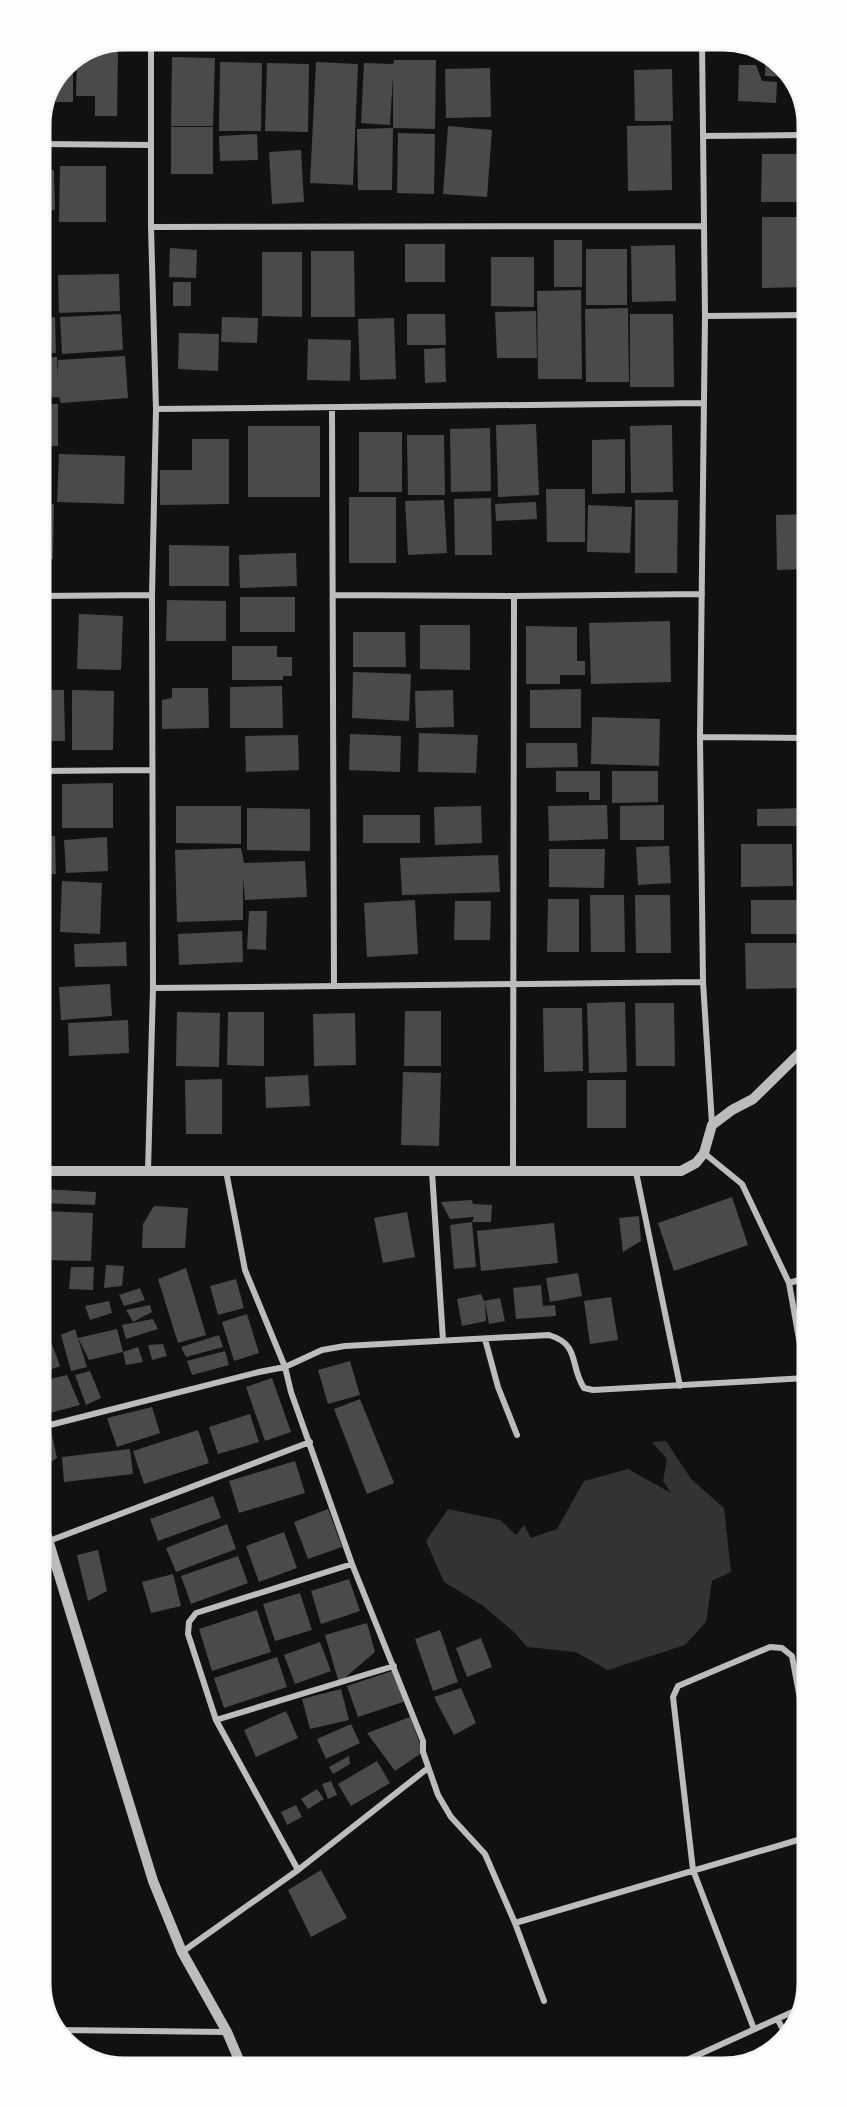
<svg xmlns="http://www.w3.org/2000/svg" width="847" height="2107" font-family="'Varela Round',sans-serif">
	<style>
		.water { fill: #333 }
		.building { fill: #4a4a4a }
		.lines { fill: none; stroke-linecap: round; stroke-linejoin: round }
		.minor { stroke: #bcbcbc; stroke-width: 6 }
		.tertiary { stroke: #bcbcbc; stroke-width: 10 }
		.rim { fill: none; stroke: #f5f5f5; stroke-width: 3 }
	</style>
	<rect width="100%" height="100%" fill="#111"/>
	<path class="water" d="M666,1441l25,38 33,29 7,64 -19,9 -6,41 -21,23 -77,25 -33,-18 -48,-5 -13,-15 -32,-27 -38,-23 -18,-41 22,-32 52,11 16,15 8,-10 7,13 26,-9 27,-48 44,-12 43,24 -8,-12 4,-22 -15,-17z"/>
	<path class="building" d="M92,52h26l-1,64h-22v-20h-19l1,-37z
		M766,53l9,4 14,20 -24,-1z
		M172,57l43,1 -2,68h-42z
		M73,60v42h-17v-20l8,-18z
		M394,60h42l-1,69 -42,-1v-52l-3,49 -29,-2 3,-60 29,1z
		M220,62l42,1 -1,68h-42z
		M316,62l42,2 -5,121 -43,-2z
		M267,63l42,1 -1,68 -43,-1z
		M739,65h17l6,16 15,1 -1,21 -38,-2z
		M490,68l1,49 -45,1 -1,-49z
		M672,69l1,52h-38l-1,-51z
		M671,125l1,65 -44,1 -1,-65z
		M448,126l44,4 -5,67 -44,-3z
		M171,127h42v47h-42z
		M393,128l-1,62h-34l-1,-61z
		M398,133l37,1 -1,60 -37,-1z
		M257,134l1,26 -38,1 -1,-25z
		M301,150l3,52 -32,2 -3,-52z
		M762,154h40l-1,48h-40z
		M60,166h46v56h-47z
		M39,170h15l1,40 -16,1z
		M762,217h42v70l-42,1z
		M554,240h28v47h-28z
		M405,244h40v38h-40z
		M675,245l1,56 -44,1 -1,-56z
		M170,248l27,2 -1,28 -27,-1z
		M586,249h41v56h-41z
		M311,251h43l1,66h-44z
		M262,252h40v65l-40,-1z
		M491,257h43v50l-43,-1z
		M119,274l1,37 -61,2 -1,-38z
		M173,282h18v24h-18z
		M581,290l1,89h-44l-1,-88z
		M628,308l1,74h-43l-1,-73z
		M536,311l1,47h-40l-2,-46z
		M121,314l2,36 -61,4 -2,-37z
		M407,314h38l1,31h-39z
		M630,314h43l1,73h-44z
		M55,317l1,36 -16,1v-36z
		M222,317l36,1 -1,25 -36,-1z
		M394,318l2,61 -36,1 -2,-61z
		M179,333l40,1 -1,37 -40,-2z
		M308,339l43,1 -1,41 -43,-1z
		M445,348l1,34 -21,1 -1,-34z
		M125,356l3,42 -67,5 -2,-6 -19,1v-40l17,-1 1,24v-21z
		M40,404h18v42h-18z
		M536,424l3,71 -41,2 -2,-72z
		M672,425l1,67 -42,1 -1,-67z
		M248,426h72v71h-72z
		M490,428l1,63 -40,1 -1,-63z
		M359,432h43v60h-43z
		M407,435h37l1,60h-37z
		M192,439h37v65l-69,1v-35h32z
		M625,439v54l-33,1v-54z
		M59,454l66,2 -1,48 -67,-2z
		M546,489h39v53h-38z
		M349,497h47v66h-47z
		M491,498l1,57h-37l-1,-56z
		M444,500l3,53 -39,2 -3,-54z
		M635,500h43l-1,73h-42z
		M536,502l1,17 -41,2 -1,-17z
		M40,504h14l-1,55h-13z
		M588,505l44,2 -2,46 -43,-1z
		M805,514v55l-28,1 -1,-55z
		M169,545l60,1v40h-60z
		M296,553l1,33 -57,2 -1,-33z
		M240,597h55v35h-55z
		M167,600l59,1v40h-60z
		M79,614l44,2 -2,54 -44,-1z
		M670,621l1,61 -80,2 -2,-61z
		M420,625h50v45l-50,-1z
		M526,626l51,1v34h8v14h-25v9h-34z
		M353,632h52l1,35h-53z
		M232,646h45v11h15v19h-9v4h-51z
		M353,672l58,2 -2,47 -57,-3z
		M282,686l1,42h-53v-41z
		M172,688h36l1,40 -47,1v-29l10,-2z
		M581,689v39h-51v-38z
		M40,690h24l1,51h-24z
		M72,690l42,1 -1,59h-41z
		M453,690l1,37 -38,1 -1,-37z
		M592,717l68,2 -1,47 -68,-2z
		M419,733l59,2 -2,38 -58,-1z
		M350,734l51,2 -1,36 -51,-2z
		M298,735l1,35 -53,2 -1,-36z
		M526,743h51l1,24 -52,1z
		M556,771h44v29h-11v-8h-33z
		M612,771h46v31l-46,1z
		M113,783v45h-51v-44z
		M607,805l1,34 -59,2 -1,-35z
		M664,805v35h-44v-34z
		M176,806h65v38l-65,-1z
		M481,806l1,37 -47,2 -1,-38z
		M247,808l63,1v42l-63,-1z
		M805,808v18h-48v-17z
		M363,815h57v28h-57z
		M55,836l1,38 -15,1v-38z
		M107,837l1,34 -42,2 -2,-33z
		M741,844h51l1,42 -52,1z
		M669,846l2,37 -33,2 -2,-38z
		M241,848l3,15 61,-2 2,36 -62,3 -2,-22v42l-66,2 -2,-72z
		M549,849h56l-1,39 -55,-1z
		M498,855l2,37 -98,3 -2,-37z
		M62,881l40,2 -2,51 -40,-2z
		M590,895h34l1,57h-34z
		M635,895h35l1,58h-35z
		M41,899h2l1,69h-3z
		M548,899h31v53h-32z
		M415,900l3,54 -51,3 -3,-54z
		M751,900h54l1,34h-55z
		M455,901h36l-1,39h-36z
		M249,911h18l-1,39 -19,-1z
		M242,931l1,31 -64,3 -1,-31z
		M126,942l1,24 -52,1 -1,-23z
		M745,943h61v45l-60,1z
		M41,980h6v36h-6z
		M110,984l2,32 -51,4 -2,-33z
		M625,1002l2,70 -38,1 -2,-70z
		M635,1003h39l1,63h-39z
		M543,1008h39l1,63 -39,1z
		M405,1011h36v55h-37z
		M177,1012l43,1 -1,54 -43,-1z
		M228,1012h36v54l-37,-1z
		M355,1013l1,52 -42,1 -1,-52z
		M128,1020l1,33 -60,3 -1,-33z
		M403,1072l38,1 -2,73 -38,-1z
		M308,1075l2,31 -44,2 -1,-31z
		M222,1079v55h-36l-1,-54z
		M587,1080h39v48h-39z
		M42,1189l54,3 -1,13 -53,-2z
		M732,1197l16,48 -74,26 -16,-48z
		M472,1200l1,4 19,1 -1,17h-19l2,-5 -24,2 -9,-17z
		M154,1206l34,2 -3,40h-43l1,-24z
		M42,1211l51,2 -2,48 -49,-1z
		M407,1212l8,45 -32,6 -9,-45z
		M639,1216l2,25 -18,11 -4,-34z
		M472,1222l4,45 -22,2 -4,-44z
		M554,1223l4,40 -77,8 -4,-40z
		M106,1265l18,1 -2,20 -18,2z
		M71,1267h23l-1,23 -24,-1z
		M186,1268l20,67 -28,8 -20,-64z
		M578,1273l4,23 -32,6 -4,-24z
		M236,1279l8,29 -26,7 -8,-29z
		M541,1285l2,21 12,-1 1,11 -40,3 -3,-31z
		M140,1288l5,12 -21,6 -5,-11z
		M481,1294l3,7 16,-3 5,23 -16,3 -4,-22 1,19 -24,5 -5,-27z
		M611,1297l7,43 -28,4 -6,-43z
		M109,1301l3,12 -22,7 -5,-14z
		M150,1305l2,7 -19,10 -7,-12z
		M247,1314l12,39 -25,8 -12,-39z
		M42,1317l18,49 -18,7z
		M153,1319l5,10 -32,10 -4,-14z
		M75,1329l12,38 -16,4 -10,-36z
		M117,1329l6,23 -34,8 -11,-22z
		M219,1335l4,12 -37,10 -5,-10z
		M163,1344l4,12 -15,4 -4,-15z
		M138,1347l5,15 -17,3 -3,-13z
		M225,1351l4,14 -37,10 -5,-14z
		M350,1361l10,34 -32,9 -10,-34z
		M90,1371l11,27 -15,7 -11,-30z
		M67,1375l13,30 -38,10v-18l3,-1 1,-16z
		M272,1378l19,54 -26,9 -19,-54z
		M360,1399l34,84 -27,11 -33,-85z
		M152,1407l8,26 -43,14 -10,-29z
		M250,1414l9,28 -41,12 -9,-27z
		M51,1430l6,28 -13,8 -2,-34z
		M198,1430l11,33 -65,21 -11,-33z
		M130,1449l3,25 -69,8 -2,-25z
		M295,1461l10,32 -66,20 -10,-32z
		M213,1496l8,22 -63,23 -8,-22z
		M328,1509l14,38 -34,12 -14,-37z
		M227,1524l9,25 -60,23 -10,-24z
		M284,1532l13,36 -38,14 -13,-36z
		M98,1550l9,41 -19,10 -11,-46z
		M238,1556l10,27 -57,21 -10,-28z
		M173,1574l8,32 -30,7 -9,-31z
		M349,1579l11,32 -39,13 -10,-33z
		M300,1593l12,37 -37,11 -12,-37z
		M257,1610l14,42 -59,19 -13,-42z
		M367,1623l8,29 -36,31 -14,-48z
		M440,1630l18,52 -25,9 -18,-52z
		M481,1638l11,29 -25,10 -11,-29z
		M320,1642l11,29 -36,13 -11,-29z
		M277,1657l10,30 -63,21 -10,-30z
		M395,1670l11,31 -48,16 -11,-31z
		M461,1688l15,35 -22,12 -20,-38z
		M341,1689l8,31 -39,9 -8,-30z
		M286,1711l12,27 -42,19 -12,-27z
		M410,1717l13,35 -28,19 -28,-38z
		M351,1724l9,19 -34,16 -9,-20z
		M349,1756l1,8 -17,10 -4,-7z
		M377,1761l13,22 -39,23 -13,-22z
		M331,1781l6,14 -9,4 -6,-15z
		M317,1789l7,10 -16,10 -7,-10z
		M296,1805l6,12 -15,8 -6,-13z
		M321,1870l26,48 -36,19 -23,-47z"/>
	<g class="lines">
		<path class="minor" d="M702,39l3,277 -5,421 3,245 9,142
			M151,42l551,1
			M703,136l101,-1
			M39,144l112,1
			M151,227l553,-1
			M705,316l99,-1
			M332,408l2,578
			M156,409l548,-6
			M333,595l181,1 188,-2
			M40,596l112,-1
			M700,737l105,1
			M41,771l111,-1
			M153,988l550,-6
			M704,1153l38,31 47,99 17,95
			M148,1171l5,-183 -1,-393 4,-186 -5,-182v-188
			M226,1171l19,99 40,97 6,25 61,172 71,177v11l15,43 13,22 34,37 30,69 29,78
			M513,1171l1,-575
			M432,1172l11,168
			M636,1172l44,214
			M789,1283l17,-5
			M485,1339l13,48 19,48
			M42,1427l217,-55 26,-5 37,-17 23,-4 204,-11c32,10 20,30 35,53l9,2 214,-12
			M49,1541l261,-99
			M216,1720l178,-54
			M298,1870l-82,-150 -28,-86 1,-12 7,-9 156,-49
			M515,1923l293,-86
			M182,1952l116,-82 130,-102
			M43,2000l6,17
			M778,2020l9,17
			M754,2029l-61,-159 -20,-173 5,-11 92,-39 12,1 10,8 15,80
			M58,2030l169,2
			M678,2064l121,-55"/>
		<path class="tertiary" d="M42,1171h639l15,-8 8,-10 8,-28 20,-15 21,-11 53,-52
			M42,1520l111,361 29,71 45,80 15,35"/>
	</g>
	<path d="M0 0H847V2107H0ZM125 50H723A75 75 0 0 1 798 125V1983A75 75 0 0 1 723 2058H125A75 75 0 0 1 50 1983V125A75 75 0 0 1 125 50Z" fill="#fefefe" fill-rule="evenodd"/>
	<path class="rim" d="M125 50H723A75 75 0 0 1 798 125V1983A75 75 0 0 1 723 2058H125A75 75 0 0 1 50 1983V125A75 75 0 0 1 125 50Z"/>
</svg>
